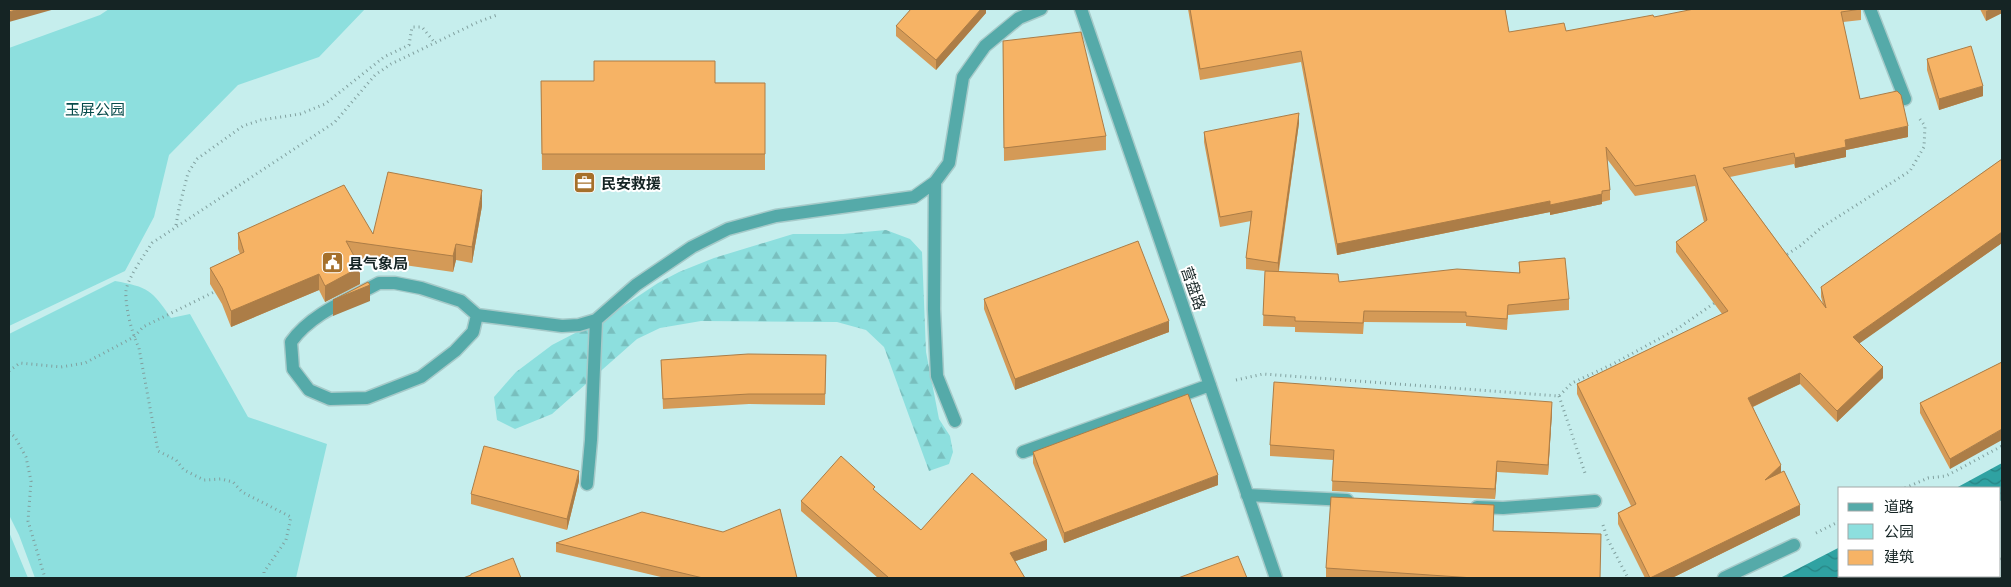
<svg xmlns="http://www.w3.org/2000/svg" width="2011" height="587" font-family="'Noto Sans','Noto Sans SC',sans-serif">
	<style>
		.forest { fill: url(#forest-firs) }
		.park { fill: #8ddfde }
		.water { fill: url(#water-waves) }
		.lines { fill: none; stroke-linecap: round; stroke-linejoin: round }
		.minor-casing { stroke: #a6cac9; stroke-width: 15 }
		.path { stroke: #81a09f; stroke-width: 3; stroke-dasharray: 1 4; stroke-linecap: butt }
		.minor { stroke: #55aaa9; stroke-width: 12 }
		.wall { fill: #d49a57 }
		.shaded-wall { fill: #ac7d47 }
		.building { fill: #f6b365; stroke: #ac7d47 }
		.labels { text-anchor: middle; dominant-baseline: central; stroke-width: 4; stroke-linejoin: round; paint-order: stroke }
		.park-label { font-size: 15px; fill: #074b4b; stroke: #fff }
		.poi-label { font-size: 15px; font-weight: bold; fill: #152424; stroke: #fff; text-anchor: start }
		.street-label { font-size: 15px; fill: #152424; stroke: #fff }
	</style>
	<defs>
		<pattern id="forest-firs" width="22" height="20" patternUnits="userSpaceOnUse" patternTransform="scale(1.25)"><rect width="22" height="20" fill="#8ddfde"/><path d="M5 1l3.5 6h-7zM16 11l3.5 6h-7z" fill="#79bfbe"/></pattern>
		<pattern id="water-waves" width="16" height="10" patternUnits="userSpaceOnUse" patternTransform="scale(1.25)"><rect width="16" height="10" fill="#2fa2a2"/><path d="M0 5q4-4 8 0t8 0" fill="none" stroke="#278484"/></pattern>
	</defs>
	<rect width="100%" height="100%" fill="#c6eeed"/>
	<path class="forest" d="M886,230l24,9 12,13 4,100 13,67 11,17 3,16 -4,12 -20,7 -45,-124 -18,-17 -29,-8 -136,-1 -41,7 -23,11 -85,75 -37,15 -18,-9 -3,-23 22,-25 36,-27 58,-30 48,-32 21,-11 35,-14 79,-24h50z"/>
	<path class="park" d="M109,9h256l-46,48 -81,28 -69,70 -15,62 -29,54 -116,55v-278l91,-33z
		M115,281c33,6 37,9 56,37l19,-4 58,103 79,27 -31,134h-261l-16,-43 -10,-20v-181z
		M9,532l19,46h-19z"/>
	<path class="water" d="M2002,463v37l-2,1v-13h-44z
		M1840,547v29h20l-5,2h-75z"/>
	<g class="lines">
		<defs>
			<path id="minor" d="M1081,9l195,569
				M1870,9l35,90
				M935,182l-1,127 3,67 18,45
				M379,283h16l26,5 40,13 16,14 -4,17 -18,19 -34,26 -54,21 -37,1 -21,-9 -16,-21 -2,-27c21,-29 57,-42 88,-59z
				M477,315l85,11 17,-1 17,-5 40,-35 56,-38 36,-18 48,-13 138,-19 21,-15 14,-19 14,-86 22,-31 34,-28 22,-9
				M1023,452l187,-67
				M587,484l4,-44 5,-120
				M1247,495l100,5
				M1477,507l26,1 92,-7
				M1724,578l70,-33"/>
		</defs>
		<use href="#minor" class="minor-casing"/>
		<path class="path" d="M176,225l3,-17 9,-35 9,-14 46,-33 18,-6 39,-6 25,-10 59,-47 25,-12 3,-18h10l13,16
			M1783,257l17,-11 22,-19 88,-56 14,-24 1,-21 -6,-8
			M9,371l11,-8 41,4 24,-4 49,-26 9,-10 71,-35
			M1236,380l27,-6 296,22 13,-13 41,-19 64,-35 39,-27
			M1559,396l27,80
			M9,432l6,5 11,20 5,24 -3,40 17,57
			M1905,488l23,-10 18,-2 56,-30
			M1603,525l5,15 20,38
			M1816,533l24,-12
			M2000,559l2,-1
			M1939,576l1,2
			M264,578v-6l22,-32 5,-23 -49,-25 -9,-10 -12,-3 -17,1 -20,-10 -8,-10 -18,-9 -19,-103c-7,-14 -14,-41 -13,-57 1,-12 19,-37 26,-48l183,-121 40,-47 16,-11 87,-42 19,-7
			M1944,578l7,-2"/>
		<use href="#minor" class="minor"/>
	</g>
	<path class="wall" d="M986,9v4l-50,57 -40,-34v-10z
		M1188,9h317l4,23 57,-1 88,-14 207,-8v11l-18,2 17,77 48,38 -62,13v7l-51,11 -1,-4 -64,13 93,127 -2,-7v-10l181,-128v84l-143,100 24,35 -46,44 -37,-38 -47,23 47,108 -128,63h-27l-27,-54v-11l13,-7 -54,-112v-10l145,-70 -46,-62v-10l28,-20 -9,-36 -60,10 -28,-37 3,31v10l-8,2v2l-52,11v-3l-213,43 -36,-193 -101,18z
		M1980,9h22v4l-16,8z
		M1003,41l103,95v14l-102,11z
		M1927,59l56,37 -44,14 -12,-40z
		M541,81l224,2v87h-223z
		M1299,123l-20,148 60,11 180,-9v-11l50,37v11l-61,5 -1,15 -41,-4v-3l-102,-1 -1,12 -68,-2v-5l-32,-1 2,-55 -19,-2v-11l5,-37 -31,6 -16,-85v-10z
		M482,206l-10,57 -16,-3 -3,12 -98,-14 5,26 -35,18 -6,-12 -88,37 -9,-23 -12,-20v-16l30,-14 -2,-5v-16l135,1z
		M984,299l185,33 -154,58 -31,-81z
		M826,355l-1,50 -76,-1 -86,5 -2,-49z
		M2002,362l-52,107 -30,-56v-10z
		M1552,412l-4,63 -51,-3 -2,27 -163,-8 1,-31 -63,-4v-11z
		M1033,452l185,33 -154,58 -31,-80z
		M579,481l-12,49 -96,-26v-10z
		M875,491l46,39 126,20 -32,11 10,17h-147l-77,-67v-10z
		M1494,516l-1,15 107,47h-274v-10z
		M556,543l241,35h-132l-109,-26z"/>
	<path class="shaded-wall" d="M19,9h36l-46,13v-10z
		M981,9h5v4l-50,57v-10z
		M1991,9h11v4l-16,8v-10z
		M1983,86v10l-44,14v-11z
		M1299,113v10l-21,150v-10z
		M1908,126v11l-62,13v7l-51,11v-10l50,-18z
		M482,190v16l-10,57v-16z
		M1602,194v10l-52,11v-10z
		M1550,201v11l-213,43v-11z
		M2002,232v11l-149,105v-11z
		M456,244v16l-3,12v-16z
		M360,267v17l-35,18v-16z
		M319,274v16l-88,37v-16z
		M370,285v16l-37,15v-16z
		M1169,321v11l-154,58v-11z
		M1883,367v11l-46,44v-11z
		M1800,373v11l-52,25v-11z
		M1552,402v10l-4,63v-10z
		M2002,429v11l-52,29v-10z
		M1497,461v11l-2,27v-10z
		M1781,465v11l-16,4z
		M579,471v10l-12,49v-11z
		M1218,475v10l-154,58v-10z
		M1800,505v10l-128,63h-22z
		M1047,540v10l-37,13v-10z"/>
	<path class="building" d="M9,9h10l-10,3z
		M911,9h70l-45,51 -40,-34z
		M1190,9h315l4,23 55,-9 2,8 87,-16 1,2 40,-8h167l-20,3 19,87 37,-8 4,4 7,31 -63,14 1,7 -51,11 -1,-5 -71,15 103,140 -5,-21 181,-128v73l-149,105 30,30 -46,44 -37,-38 -52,25 33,67 -16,15 19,-9 16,34 -150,73 -32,-65 18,-9 -59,-120 151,-73 -52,-69 31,-22 -12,-45 -60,11 -29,-39 4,43 -8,1v3l-52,11v-4l-213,43 -36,-193 -101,18z
		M1081,32l25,104 -102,12 -1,-107z
		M1971,46l12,40 -44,13 -12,-40z
		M594,61h121v22h50v71h-223l-1,-73h53z
		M1299,113l-21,150 -32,-5 6,-47 -32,6 -16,-85z
		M388,172l94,18 -10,57 -16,-3 -3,12 -107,-15 14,26 -35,19 -6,-12 -88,37 -9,-23 -12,-20 34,-16 -6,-19 106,-48 29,49z
		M1138,241l31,80 -154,58 -31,-80z
		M1565,258l4,41 -61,6 -1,14 -41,-3v-4l-102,-1 -1,12 -68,-2v-4l-32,-2 2,-44 73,3 1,8 118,-13 63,4 -1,-11z
		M368,282l2,3 -37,15 14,-7z
		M748,354l78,1 -1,39h-76l-86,5 -2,-39z
		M2002,362v67l-52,30 -30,-56z
		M1274,382l278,20 -4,63 -51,-4 -2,28 -163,-8 2,-31 -64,-5z
		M1188,394l30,81 -154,58 -31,-81z
		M484,446l95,25 -12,48 -96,-25z
		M841,456l34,31 -2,2 48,41 51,-57 75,67 -37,13 15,25h-136l-88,-77z
		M1331,497l163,8 -1,26 108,3 -1,44h-126l-148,-10z
		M780,509l17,69h-94l-147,-35 86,-31 81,20z
		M1238,556l9,22h-69z
		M513,558l8,20h-58l8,-3v-1z"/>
	<defs>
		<symbol id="office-square" viewBox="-11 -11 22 22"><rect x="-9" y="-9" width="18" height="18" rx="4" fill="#a6702b" stroke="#fff"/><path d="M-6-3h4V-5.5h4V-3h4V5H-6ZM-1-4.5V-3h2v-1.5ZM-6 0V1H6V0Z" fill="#fff"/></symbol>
		<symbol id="civic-square" viewBox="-11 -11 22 22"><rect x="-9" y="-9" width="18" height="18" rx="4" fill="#a6702b" stroke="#fff"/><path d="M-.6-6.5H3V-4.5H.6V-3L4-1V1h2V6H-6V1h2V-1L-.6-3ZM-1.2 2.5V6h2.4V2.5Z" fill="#fff"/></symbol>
	</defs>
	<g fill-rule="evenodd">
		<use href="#office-square" x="572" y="170" width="25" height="25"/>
		<use href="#civic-square" x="320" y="250" width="25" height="25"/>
	</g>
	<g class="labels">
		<g class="park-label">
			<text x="95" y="109">玉屏公园</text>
		</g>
		<g class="poi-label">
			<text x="601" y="183">民安救援</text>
			<text x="348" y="263">县气象局</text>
		</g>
		<g class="street-label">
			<text transform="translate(1194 288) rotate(71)">营盘路</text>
		</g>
	</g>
	<rect width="2011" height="587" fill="none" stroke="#152424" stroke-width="20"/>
	<rect x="1838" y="487" width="162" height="90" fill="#ffffff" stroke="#a1a7a7"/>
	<rect x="1848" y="503" width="25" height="8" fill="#55aaa9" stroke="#a1a7a7"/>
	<text x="1884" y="512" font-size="15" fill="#152424">道路</text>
	<rect x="1848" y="524" width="25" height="15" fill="#8ddfde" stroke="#a1a7a7"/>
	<text x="1884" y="537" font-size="15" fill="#152424">公园</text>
	<rect x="1848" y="550" width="25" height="15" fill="#f6b365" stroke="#a1a7a7"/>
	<text x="1884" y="562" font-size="15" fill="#152424">建筑</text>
</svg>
